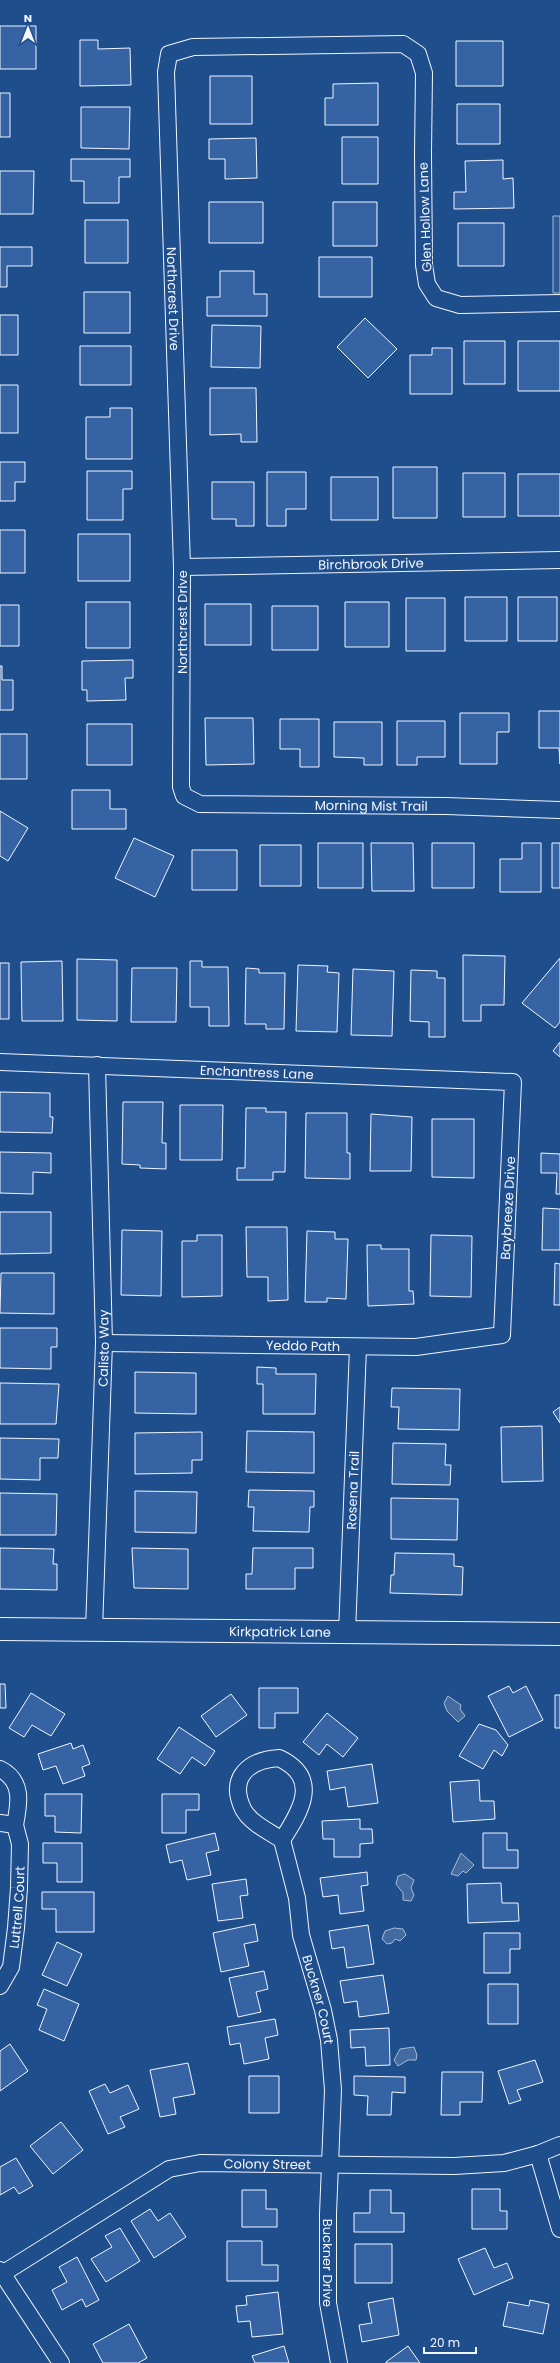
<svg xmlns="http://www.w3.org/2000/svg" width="560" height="2363" font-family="Poppins,sans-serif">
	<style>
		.built { fill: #305b95; stroke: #a8bbd7 }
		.water { fill: #446ba0; stroke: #a8bbd7 }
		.building { fill: #3563a3; stroke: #f2f6ff }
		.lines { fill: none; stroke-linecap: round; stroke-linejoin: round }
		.street-casing { stroke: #f2f6ff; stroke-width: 18 }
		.secondary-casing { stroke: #f2f6ff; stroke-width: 24 }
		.street { stroke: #1f4e8c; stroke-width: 16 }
		.secondary { stroke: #1f4e8c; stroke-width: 22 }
		.labels { text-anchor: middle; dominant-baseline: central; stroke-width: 3; stroke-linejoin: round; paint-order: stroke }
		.street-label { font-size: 13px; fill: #f2f6ff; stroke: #1f4e8c }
	</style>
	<rect width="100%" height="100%" fill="#1f4e8c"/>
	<path class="built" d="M553,216h7v77h-7z"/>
	<path class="water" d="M448,1696l13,9 -1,4 5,7 -7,6 -11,-11 -3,-8z
		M461,1853l13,12 -8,8 -3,-2 -5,5 -7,-2z
		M405,1874l9,6 -3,8 3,7 -3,6 -8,-1v-7l-7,-9 2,-8z
		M394,1928l9,1 3,6 -6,6 -5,-2 -3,4 -5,1 -5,-5 3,-8z
		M414,2047l3,8 -1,5h-8l-10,6 -4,-6 6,-11z"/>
	<path class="building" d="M0,26h36v43h-36z
		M80,40h18v9l32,-1 1,37 -51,1z
		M456,41h47v45h-47z
		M210,76h42v48h-42z
		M378,83v42h-53v-27h8v-14z
		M0,93h10v44h-10z
		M457,104h43v40h-43z
		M81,107h49l-1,42 -48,-1z
		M342,137h36v47h-36z
		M256,138l1,40 -32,1v-20h-16v-20z
		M71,159h59v18h-11v26h-35v-22h-13z
		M503,160v19l10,-1 1,30 -60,1v-17h12l-1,-31z
		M0,171h34l-1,43h-33z
		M209,202h54v41h-54z
		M333,202h44v44h-44z
		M85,220h43v43h-43z
		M458,223h46v43h-46z
		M0,247h32v19h-25v21h-7z
		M319,257h53v40h-53z
		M220,271h34v23h13v22h-60v-19h13z
		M84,292h46v41h-46z
		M0,315h18v40h-18z
		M365,318l32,31 -29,29 -31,-31z
		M212,325l49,1 -1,42 -49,-1z
		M464,341h41v43h-41z
		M518,341h42v50h-42z
		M80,346h51v39h-51z
		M432,348h20v46h-42v-39h22z
		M0,385h18v48h-18z
		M210,388h46l1,54h-16v-8l-31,1z
		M110,408h22v51h-46v-42h24z
		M0,462h25v20h-10v19h-15z
		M393,467h44v51h-44z
		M87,471h45v18h-9v31h-36z
		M267,472h39v37h-20v17h-19z
		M463,473h42v44h-42z
		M518,474h42v42h-42z
		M331,477h47v43h-47z
		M212,482h42v44h-18v-7h-24z
		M0,530h25v43h-25z
		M78,534h52v47h-52z
		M465,597h42v44h-42z
		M518,597h39v44h-39z
		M406,598h39v53h-39z
		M86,602h44v46h-44z
		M345,602h44v45h-44z
		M205,604h46v41h-46z
		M0,605h19v41h-19z
		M272,606h46v44h-46z
		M133,660v18h-8l1,22 -39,1v-11h-5v-29z
		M0,666h2v14h11v30h-13z
		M539,711h21v53l-1,-16h-20z
		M460,713h49v19h-12v32h-37z
		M205,718h48l1,46 -48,1z
		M280,719h39v48h-19v-18h-20z
		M397,721h48v36h-28v8h-20z
		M334,722h48v43h-18v-7l-30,-1z
		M87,724h45v41h-45z
		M0,734h27v45h-27z
		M72,790h38v19h16v20h-54z
		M0,811l28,17 -20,33 -8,-5z
		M134,838l40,18 -19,41 -40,-19z
		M318,843h45v45h-45z
		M371,843h42l1,48h-42z
		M432,843h42v45h-42z
		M522,843h19v49h-41v-33h22z
		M552,843h8v45h-8z
		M260,845h41v41h-41z
		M192,850h45v40h-45z
		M463,955l42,1 -1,49h-23v16h-18z
		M560,958v64l-5,6 -33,-25z
		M77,959l40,1v61l-40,-1z
		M62,961l1,60h-41l-1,-59z
		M190,961h12v6h26l1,59h-20v-19h-19z
		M0,963h9v56h-9z
		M298,965l30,1 -1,6 12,1 -2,59 -41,-1z
		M132,968h45l-1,54h-45z
		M246,968l13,1v4h26l-1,56h-18v-5h-21z
		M353,969l41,2 -2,65 -41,-1z
		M411,970l26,1v7h8v59h-16v-15l-19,-1z
		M560,1042v15l-7,-6z
		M0,1092l50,1v24h3l-1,16 -52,-1z
		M123,1102h40l-1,41h4v26l-26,-1v-3l-18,-1z
		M180,1105h43l-1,55h-42z
		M246,1108h20v4h20l-1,60h-12v8h-36v-12h8z
		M306,1113h41v40h3v26l-45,-1z
		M371,1114l41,3 -1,54h-41z
		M432,1119h42v59l-42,-1z
		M0,1152l51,1v20l-18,-1v22l-33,-1z
		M541,1153l19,1v40h-4l1,-21h-16z
		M543,1208l17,1v41h-18z
		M0,1212h51v41l-51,1z
		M246,1227h41l1,73 -20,1v-24h-21z
		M122,1230l40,1 -1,65 -40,-1z
		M307,1231l28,1v7h13l-2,60 -19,-1v4h-22z
		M197,1235h25v61l-40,1v-56h15z
		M431,1235l41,1 -1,61 -41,-1z
		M367,1245h14v4h28v42h4l1,13 -46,2z
		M555,1263l5,1v41h-6z
		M1,1273h53v41l-54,-1z
		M0,1328h57v19h-6v22l-51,-1z
		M257,1367l19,1v6h40l-1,40h-52v-30h-6z
		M135,1372l61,1v41l-61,-1z
		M0,1383l59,1 -3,40h-56z
		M392,1388l68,1 -1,41 -61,-1 1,-22h-8z
		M560,1407v16l-7,-11z
		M542,1426l1,55 -41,1 -1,-55z
		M247,1431l67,1v41l-68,-1z
		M202,1432v28h-10v13l-57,1v-41z
		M0,1438l59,1 -1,19h-18v22l-40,-1z
		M393,1443l53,1 -1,21h6l-1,20 -58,-1z
		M249,1490l65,1v16h-4l-1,25 -56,-1 1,-24h-6z
		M135,1491l62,1 -1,41 -61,-1z
		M0,1493l57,1 -1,41h-56z
		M391,1498l67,1 -1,41 -66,-1z
		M0,1548l54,1 -1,15h4v26l-57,-1z
		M132,1548l56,1v40l-54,-1z
		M253,1548h60v20h-18v21h-49v-15h6z
		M395,1553l59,1v12l9,1 -1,28 -72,-2 1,-18h3z
		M0,1684h5l1,24h-6z
		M509,1686l4,7 13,-7 17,34 -34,17 -21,-41z
		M259,1688h39v25h-23v15h-16z
		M31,1693l34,21 -14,22 -19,-11 -8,12 -15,-9z
		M231,1694l16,21 -31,22 -15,-21z
		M555,1695h5v33h-5z
		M327,1713l31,25 -15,19 -16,-13 -8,11 -16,-13z
		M479,1724l17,6 12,15 -6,11 -8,-6 -11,19 -24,-13z
		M179,1727l36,24 -10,15 -13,-9 -12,17 -23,-15z
		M71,1743l2,6 10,-4 7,19 -8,3 3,9 -22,8 -7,-18 -13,4 -5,-16z
		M372,1764l6,39 -30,4 -3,-20 -15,3 -3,-19z
		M479,1780l1,21h14l1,18 -42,3 -3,-40z
		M45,1794h37l-1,39 -26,-1v-16h-10z
		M162,1794h37v16h-13v23h-24z
		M360,1819v10h12l1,14 -13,1v13h-26v-18h-11l-1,-18z
		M215,1833l4,17 -13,3 5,22 -24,5 -5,-20 -12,3 -4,-18z
		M483,1833h24v17h11v18h-35z
		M43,1843h39v39h-25v-19h-14z
		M367,1872l1,13 -7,1 3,25 -24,3 -2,-19 -15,2 -3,-19z
		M246,1879l2,16 -8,1 3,22 -25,3 -6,-37z
		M501,1883l1,20h16l1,18 -51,2 -1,-39z
		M42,1892h52v40h-38v-23h-14z
		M255,1924l3,17 -14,3 5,22 -28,6 -8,-39z
		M368,1925l6,39 -27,4 -3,-21 -12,2 -3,-18z
		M484,1933h36v16h-10v24h-26z
		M57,1942l25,12 -15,32 -25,-11z
		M264,1971l4,18 -12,3 5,20 -23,5 -9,-39z
		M383,1975l6,38 -30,4 -2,-16 -13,2 -4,-22z
		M488,1984h30v40h-30z
		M44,1989l35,15 -15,37 -25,-11 8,-21 -10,-4z
		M275,2019l3,16 -13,3 4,21 -25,5 -4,-21 -10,2 -3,-18z
		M389,2028l1,37 -24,1 -1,-19 -14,1 -1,-18z
		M10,2044l18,27 -28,20v-40z
		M535,2060l8,22 -26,8 4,10 -12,4 -11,-33z
		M188,2063l7,31 -22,4 3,16 -16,3 -10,-47z
		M442,2072h41l-1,30h-22v13h-19z
		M249,2076h30v37h-30z
		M354,2076l51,1v16l-13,-1 -1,23h-24l1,-19 -14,-1z
		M105,2084l5,9 18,-8 11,24 -19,8 5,10 -17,7 -19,-43z
		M61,2122l22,28 -30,24 -23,-28z
		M16,2158l17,28 -14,8 -5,-7 -14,8v-28z
		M472,2189h28v22h7v18h-35z
		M242,2190h24v19h11v18h-35z
		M370,2190h21v23h13v19h-50v-19h16z
		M150,2209l8,12 12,-8 16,24 -32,21 -23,-37z
		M120,2228l20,33 -34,21 -15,-23 21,-12 -7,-11z
		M227,2241h35v24h16v16h-51z
		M355,2244h37v39h-37z
		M485,2248l9,20 13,-5 6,15 -39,17 -16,-36z
		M77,2257l22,43 -13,7 -4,-8 -20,11 -10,-20 15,-8 -8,-15z
		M278,2292l5,42 -31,3 -2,-16 -12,1 -2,-16 11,-1 -1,-9z
		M393,2298l6,37 -37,7 -3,-17 13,-2 -4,-20z
		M530,2300l19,4 -6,30 -40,-8 5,-24 21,4z
		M129,2324l18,34 -9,5h-35l-10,-19z
		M284,2346l5,17h-34l-3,-7z
		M408,2346l12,17h-34v-1z"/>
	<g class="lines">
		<defs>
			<g id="street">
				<path id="s1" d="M560,303l-100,2 -24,-7 -9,-14 -3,-19 -1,-112 1,-80 -6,-19 -15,-10 -210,3 -24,7 -3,18 16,495 -1,220 3,9 16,8 246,2 114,4"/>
				<path id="s2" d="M182,567l378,-7"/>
				<path id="s3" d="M0,1062l513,20 -11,253 -86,12 -312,-4"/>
				<path id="s4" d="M94,1630l10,-287 -7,-278"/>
				<path id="s5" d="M347,1633l11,-286"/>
				<path d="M279,1758c42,20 22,53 3,82 -12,-8 -32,-17 -39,-31 -15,-32 6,-49 36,-51z"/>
				<path d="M0,1769c24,12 19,35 15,56l-15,-2"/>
				<path id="s6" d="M282,1840l15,58 4,37 22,75 6,30 4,50 -5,124v89l11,60"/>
				<path id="s7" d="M0,1986l11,-19 5,-39 3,-40 1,-44 -5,-19"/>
				<path d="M538,2154l22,75"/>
				<path d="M0,2270l61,93"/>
				<path id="s8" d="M2,2274l167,-105 31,-6 254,3 50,-3 34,-9 22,-9"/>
			</g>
			<g id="secondary">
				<path id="s9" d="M0,1629l560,5"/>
			</g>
		</defs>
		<use href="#street" class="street-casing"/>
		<use href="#secondary" class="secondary-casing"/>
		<use href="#street" class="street"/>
		<use href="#secondary" class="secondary"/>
	</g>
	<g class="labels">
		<g class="street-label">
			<text transform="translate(425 217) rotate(-92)">Glen Hollow Lane</text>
			<text stroke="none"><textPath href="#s1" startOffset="871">Northcrest Drive</textPath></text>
			<text stroke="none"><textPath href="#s2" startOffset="189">Birchbrook Drive</textPath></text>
			<text transform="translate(182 622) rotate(-90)">Northcrest Drive</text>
			<text stroke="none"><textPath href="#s1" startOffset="1558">Morning Mist Trail</textPath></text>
			<text stroke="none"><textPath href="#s3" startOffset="257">Enchantress Lane</textPath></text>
			<text transform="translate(508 1208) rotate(-87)">Baybreeze Drive</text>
			<text transform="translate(303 1346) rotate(1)">Yeddo Path</text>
			<text stroke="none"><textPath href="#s4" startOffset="282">Calisto Way</textPath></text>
			<text stroke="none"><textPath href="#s5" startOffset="143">Rosena Trail</textPath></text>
			<text stroke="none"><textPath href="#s9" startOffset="280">Kirkpatrick Lane</textPath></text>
			<text stroke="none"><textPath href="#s7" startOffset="82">Luttrell Court</textPath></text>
			<text stroke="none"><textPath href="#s6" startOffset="164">Buckner Court</textPath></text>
			<text stroke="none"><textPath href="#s8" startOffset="296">Colony Street</textPath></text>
			<text stroke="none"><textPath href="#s6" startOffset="429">Buckner Drive</textPath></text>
		</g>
	</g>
	<g transform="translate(28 28)" stroke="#1f4e8c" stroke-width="3" paint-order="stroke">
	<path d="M0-3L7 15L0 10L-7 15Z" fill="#f2f6ff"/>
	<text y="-6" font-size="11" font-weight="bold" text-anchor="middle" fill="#f2f6ff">N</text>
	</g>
	<path d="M424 2347v6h52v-6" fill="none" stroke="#f2f6ff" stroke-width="2"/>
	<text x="430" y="2347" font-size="12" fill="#f2f6ff" stroke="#1f4e8c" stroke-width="3" paint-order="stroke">20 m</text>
</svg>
